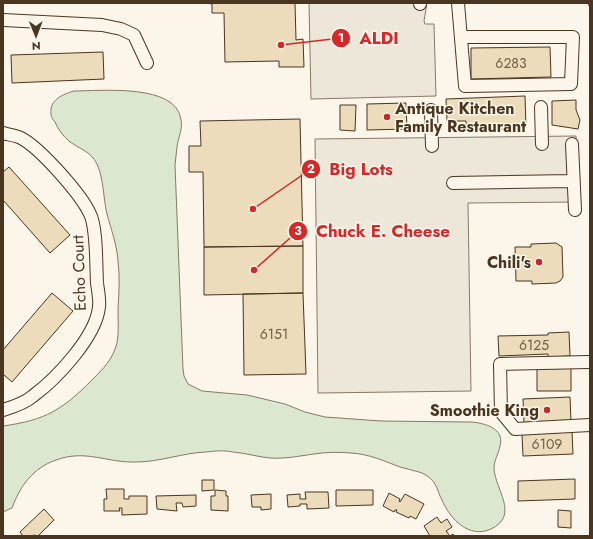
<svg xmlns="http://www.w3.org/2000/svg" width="593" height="539" font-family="Jost,sans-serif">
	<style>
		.green { fill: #dce7d0; stroke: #887966 }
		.parking { fill: #ede7d9; stroke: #887966 }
		.building { fill: #ecdcbc; stroke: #4a3520 }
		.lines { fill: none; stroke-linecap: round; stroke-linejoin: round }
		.minor-casing { stroke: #4a3520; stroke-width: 14 }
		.path { stroke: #7f6f5c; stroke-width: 2; stroke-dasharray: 3 2; stroke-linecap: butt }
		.minor { stroke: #fbf6e9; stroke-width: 12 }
		.poi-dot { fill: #c62828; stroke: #fbf6e9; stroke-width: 1.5 }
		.labels { text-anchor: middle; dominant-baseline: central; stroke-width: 3; stroke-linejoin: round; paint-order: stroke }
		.number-label { font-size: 14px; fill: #725f47 }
		.poi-label { font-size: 16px; font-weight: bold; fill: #4a3520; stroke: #fbf6e9; text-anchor: end }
		.street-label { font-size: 16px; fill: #4a3520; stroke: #fbf6e9 }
		.leader { fill: none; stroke: #d62828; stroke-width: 1.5 }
		.callout-dot { fill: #d62828; stroke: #fbf6e9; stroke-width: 1.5 }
		.mark-label { font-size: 12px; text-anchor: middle; font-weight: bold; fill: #fff }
		.callout-label { font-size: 17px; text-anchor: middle; font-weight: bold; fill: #d62828; stroke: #fbf6e9; stroke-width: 3; stroke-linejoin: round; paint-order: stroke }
	</style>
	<rect width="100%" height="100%" fill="#fbf6e9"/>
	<path class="green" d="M74,91c27,0 103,-8 107,29 2,9 -3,18 -4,27 -1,6 -1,12 -2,18l8,204 1,7 4,8 14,7 45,4 38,9 20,8 20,5 56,4 90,1c13,1 34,6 29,24 -1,7 -6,14 -6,22 1,22 26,47 -3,61 -22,10 -41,-10 -49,-29 -3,-5 -4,-11 -7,-16 -3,-5 -9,-10 -16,-12 -6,-2 -13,-3 -19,-5 -16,-6 -31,-13 -49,-14 -12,-1 -25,-1 -37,1 -15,2 -28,5 -44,4 -12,-1 -24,-5 -37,-6 -9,-2 -18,-1 -27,0 -24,1 -46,10 -70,10 -29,1 -50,-13 -80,-2 -23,8 -36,26 -44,48l-9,4v-86c43,-6 59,-16 89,-46 11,-11 21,-21 25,-37 2,-11 1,-23 1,-34 1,-16 2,-32 0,-48 -1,-16 -7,-32 -11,-47 -4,-17 -3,-34 -10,-50 -6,-13 -18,-15 -28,-23 -6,-5 -11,-12 -14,-19 -2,-2 -4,-5 -4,-8 -2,-14 12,-20 23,-23z"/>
	<path class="parking" d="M309,3h118l-3,18 1,3h9l2,72 -125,3z
		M576,136l1,66 -109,1 3,188 -153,2 -3,-254z"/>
	<path class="building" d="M206,3h89l1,37 7,-1 1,28h-25v-6l-54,1 -1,-49h-12v-9z
		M550,47l1,30 -80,2v-31z
		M103,52l1,27 -92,4 -1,-28z
		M525,96l1,32 -59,3 -1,-10h-19l-1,-22z
		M576,100v10l4,10 -2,9 -26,-4v-24z
		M406,103l1,26 -40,1v-26z
		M340,105h16l-1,26 -15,-1z
		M300,119l3,127 -99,1 -1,-75h-14v-26h12l-1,-25z
		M9,167l61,68 -20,18 -47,-53v-28z
		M556,243l6,4 1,30 -3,4 -4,2 -24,1v-3h-16l-1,-34h16v-3z
		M303,246v47l-99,2v-48z
		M52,293l21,18 -61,71 -9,-8v-24z
		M303,293l3,81 -62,1 -1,-81z
		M569,332l1,24 -22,1v-3l-49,2 -1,-20 50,-1v-2z
		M571,367v24h-34v-23z
		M570,397l1,25 -47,2 -1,-25z
		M572,432l1,22 -50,2 -1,-22z
		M575,479v20l-57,2v-20z
		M202,480h12v10l-12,1z
		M106,489h18v10h5v-3h18v18l-25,1v-7h-3l1,3h-16v-12h3z
		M215,490l11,1v5h2v15l-17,-1v-14h4z
		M336,490h37v15l-37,1z
		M305,492h23l1,16 -22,1v-5h-7v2l-12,1 -1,-12 13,-1v5h6z
		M389,493l11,6 -1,2 1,1 5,-8 19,10 -8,15 -6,-3 -1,2 -13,-6 1,-2h-2l-1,2 -11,-6z
		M271,494v15l-10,1v-3h-9l-1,-12z
		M196,495v11l-13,1 -1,-4h-6l1,8 -20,-2 -1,-13z
		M44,509l10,11 -16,16 -4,-1 -2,1h-9l-3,-4z
		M558,510l13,1v17l-13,-1z
		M437,517l4,6 6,-4 5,8 -6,4 4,5 3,-2 1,2h-24l-6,-10z"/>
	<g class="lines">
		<defs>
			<path id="minor" d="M458,3l7,83 106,-2 2,-47h-112
				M420,4v-1
				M3,20l99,5 19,4 13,6 13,28
				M541,107l1,37
				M431,110l1,36
				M3,133c6,2 12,2 18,5 19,10 60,56 69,76 7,13 6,53 7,69 1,8 3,17 2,24 -3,30 -43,72 -66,89 -8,7 -20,11 -30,14
				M572,144l3,66
				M453,183l120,-2
				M589,362l-89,2 1,48 14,17 75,-4"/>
		</defs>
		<use href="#minor" class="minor-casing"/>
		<path class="path" d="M589,3v4"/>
		<use href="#minor" class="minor"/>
	</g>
	<g class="poi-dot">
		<circle cx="387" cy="117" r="4"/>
		<circle cx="539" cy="262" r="4"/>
		<circle cx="547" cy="410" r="4"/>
	</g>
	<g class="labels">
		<g class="number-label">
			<text x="511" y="63">6283</text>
			<text x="274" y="334">6151</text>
			<text x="534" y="345">6125</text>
			<text x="547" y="444">6109</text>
		</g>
		<g class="poi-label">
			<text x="395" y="108" text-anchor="start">Antique Kitchen<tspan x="395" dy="18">Family Restaurant</tspan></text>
			<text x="531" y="262">Chili's</text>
			<text x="539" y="410">Smoothie King</text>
		</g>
		<g class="street-label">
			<text transform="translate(79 273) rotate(-92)">Echo Court</text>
		</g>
	</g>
	<path class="leader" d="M281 45L341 38M253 209L311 169M254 270L298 231"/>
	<g class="callout-dot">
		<circle cx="281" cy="45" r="4"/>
		<circle cx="253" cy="209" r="4"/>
		<circle cx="254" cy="270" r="4"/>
		<circle cx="341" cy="38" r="10"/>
		<circle cx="311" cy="169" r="10"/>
		<circle cx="298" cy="231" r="10"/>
	</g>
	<g class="mark-label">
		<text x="341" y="42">1</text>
		<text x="311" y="173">2</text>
		<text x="298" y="235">3</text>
	</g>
	<g class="callout-label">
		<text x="379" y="44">ALDI</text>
		<text x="361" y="175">Big Lots</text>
		<text x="383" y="237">Chuck E. Cheese</text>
	</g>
	<rect width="593" height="539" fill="none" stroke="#4a3520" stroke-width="8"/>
	<g transform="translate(36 36) rotate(179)" stroke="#fbf6e9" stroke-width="3" paint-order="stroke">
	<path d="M0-3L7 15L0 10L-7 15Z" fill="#4a3520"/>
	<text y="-6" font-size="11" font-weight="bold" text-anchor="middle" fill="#4a3520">N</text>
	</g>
</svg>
